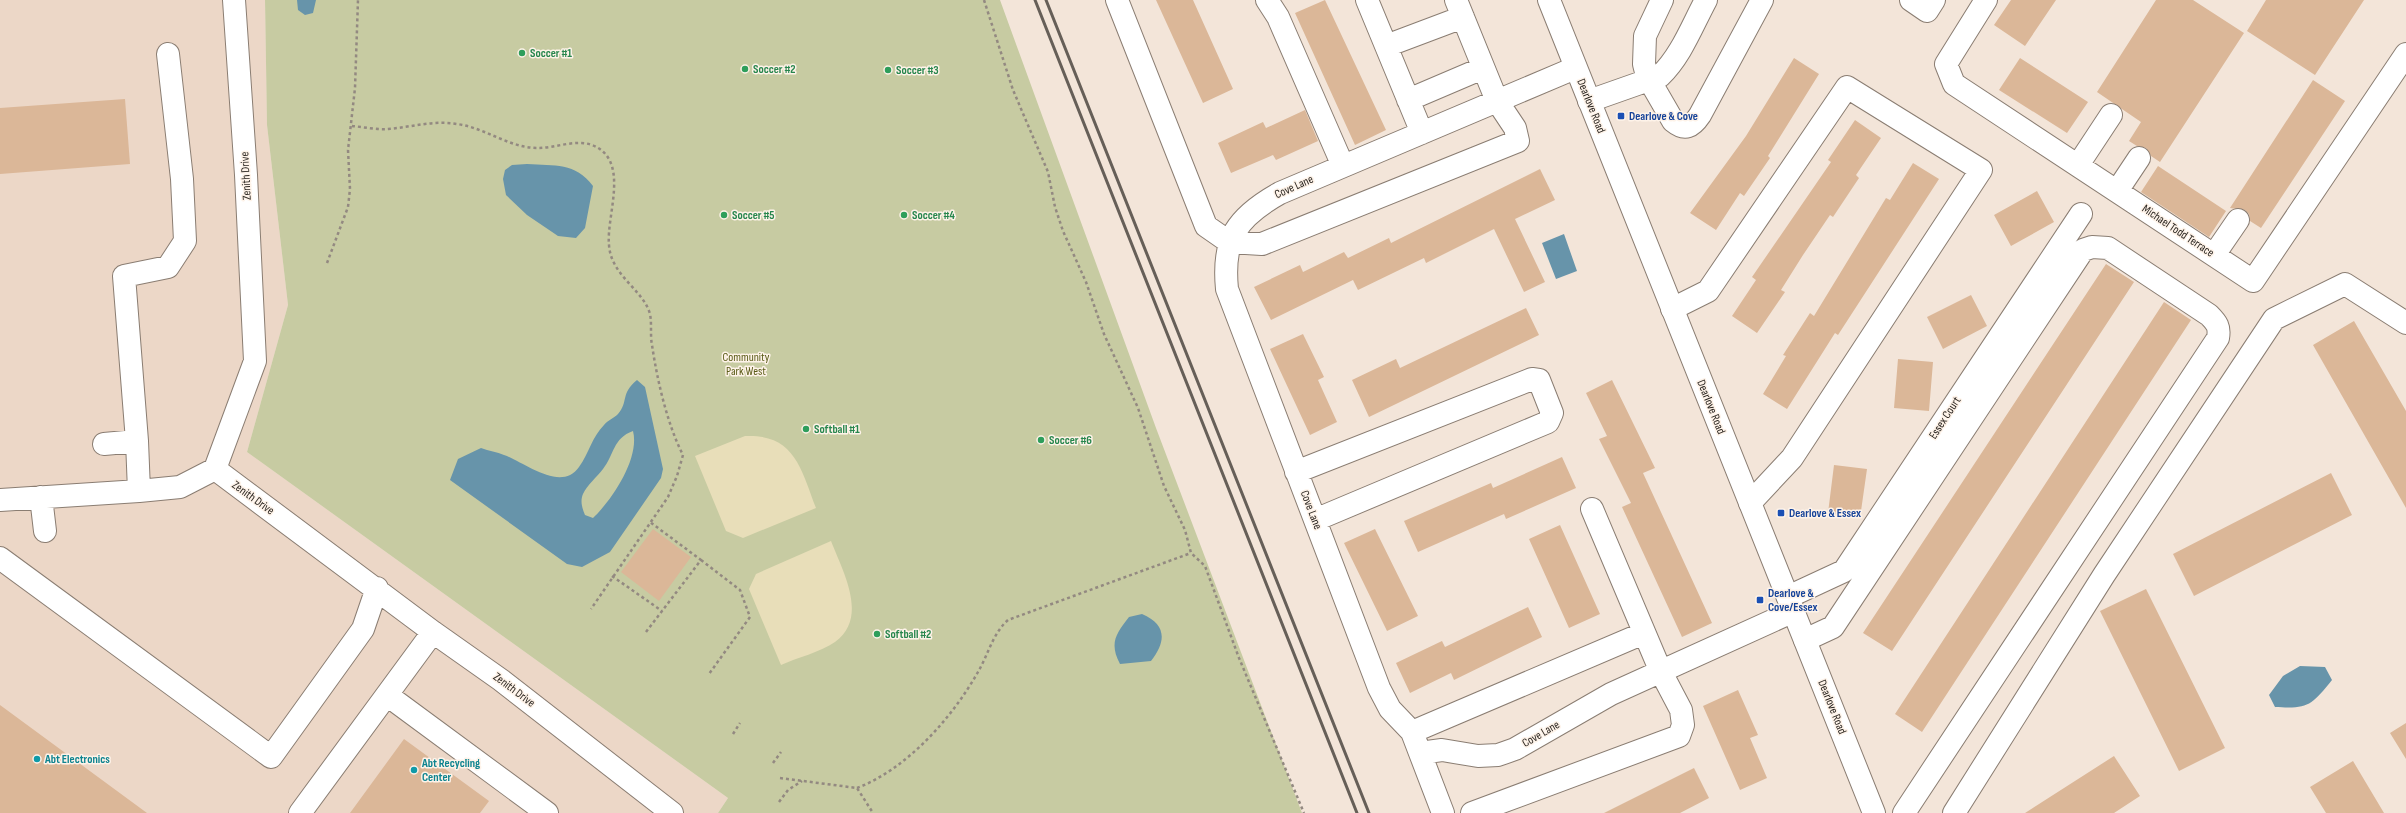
<svg xmlns="http://www.w3.org/2000/svg" width="2406" height="813" font-family="'Sofia Sans Condensed',sans-serif">
	<style>
		.built { fill: #ecd7c7 }
		.green { fill: #c7cba2 }
		.sand { fill: #e8deb9 }
		.water { fill: #6794aa; fill-rule: evenodd }
		.building { fill: #dbb798 }
		.lines { fill: none; stroke-linecap: round; stroke-linejoin: round }
		.minor-casing { stroke: #8a7d72; stroke-width: 24 }
		.major-casing { stroke: #8a7d72; stroke-width: 24 }
		.path { stroke: #938981; stroke-width: 2.5; stroke-dasharray: 3 3; stroke-linecap: butt }
		.minor { stroke: #fff; stroke-width: 22 }
		.major { stroke: #fff; stroke-width: 22 }
		.rail { stroke: #665f58; stroke-width: 3 }
		.leisure-dot { fill: #2e9e5b; stroke: #fef3e9; stroke-width: 1.5 }
		.transit-dot { fill: #1a4fb4; stroke: #fef3e9; stroke-width: 1.5 }
		.culture-dot { fill: #0f9aa8; stroke: #fef3e9; stroke-width: 1.5 }
		.labels { text-anchor: middle; dominant-baseline: central; stroke-width: 3; stroke-linejoin: round; paint-order: stroke }
		.leisure-label { font-size: 12px; font-weight: bold; fill: #27864d; stroke: #fef3e9; text-anchor: start }
		.street-label { font-size: 12px; fill: #2b2621; stroke: #fef3e9 }
		.transit-label { font-size: 12px; font-weight: bold; fill: #164399; stroke: #fef3e9; text-anchor: start }
		.park-label { font-size: 12px; fill: #585a15; stroke: #fef3e9 }
		.culture-label { font-size: 12px; font-weight: bold; fill: #0d838f; stroke: #fef3e9; text-anchor: start }
	</style>
	<rect width="100%" height="100%" fill="#f3e5d9"/>
	<path class="built" d="M0,0h265l2,125 21,180 -41,147 481,346 -10,15h-718z"/>
	<path class="green" d="M265,0h735l156,428 146,385h-584l10,-15 -481,-346 41,-147 -21,-180z"/>
	<path class="sand" d="M745,436c50,-2 56,33 71,72l-73,30 -17,-7 -31,-75z
		M831,541c12,31 38,76 4,101 -14,10 -39,16 -54,23l-32,-76 7,-15z"/>
	<path class="water" d="M297,0h19l-3,13 -8,2 -7,-5z
		M527,164c28,2 48,-2 66,22l-8,42 -9,10 -18,-2 -31,-21 -21,-20 -3,-16 2,-9 7,-5z
		M1564,234l13,37 -21,8 -14,-36z
		M637,380l8,7 18,82 -2,9 -51,74 -28,15 -15,-3 -117,-84 8,-21 23,-11c8,3 16,4 23,7 20,7 57,38 75,12 10,-14 13,-30 25,-42 4,-5 10,-7 14,-11 11,-13 2,-20 19,-34zM633,431c7,27 -21,69 -40,87l-8,-3c-3,-7 -5,-14 -2,-21 4,-9 14,-17 20,-25 11,-14 10,-31 30,-38z
		M1142,614c24,10 25,27 9,47l-31,3c-11,-21 -4,-30 9,-47z
		M2300,666l25,1 7,13c-21,26 -24,29 -57,27l-6,-12 14,-19z"/>
	<path class="building" d="M1156,0h37l40,89 -30,14z
		M1325,0l61,130 -31,15 -60,-132z
		M2011,0h45l-31,46 -31,-21z
		M2156,0h37l51,33 -84,129 -9,-6 -5,-8 -9,-2 -8,-5 12,-19 -44,-30z
		M2266,0h98l-49,75 -68,-44z
		M1794,58l25,16 -51,82 2,2 -26,38 -4,-3 -24,37 -26,-17 56,-77z
		M2020,58l68,44 -21,31 -68,-43z
		M2313,80l32,21 -84,127 -11,-7 -1,-7 -4,-4 -15,-2z
		M125,99l5,65 -130,10v-66z
		M1305,110l13,31 -42,19 -3,-5 -42,18 -13,-30 45,-21 3,6z
		M1855,120l26,18 -25,37 3,3 -26,39 -3,-2 -27,40 -22,35 4,2 -28,41 -25,-17 24,-36 -4,-3 79,-115 -3,-2z
		M1913,163l26,16 -101,156 -3,-2 -48,76 -24,-15 23,-38 -3,-1 27,-42 4,3 72,-118 4,2z
		M2158,166l68,45 -17,26 -68,-45z
		M1540,169l15,31 -40,19 30,63 -21,10 -30,-63 -68,34 -2,-5 -66,32 -5,-10 -82,40 -17,-33 46,-22 3,7 41,-20 4,6 41,-20 2,5z
		M2037,191l17,31 -43,24 -17,-31z
		M2106,264l28,18 -242,369 -29,-18z
		M1971,295l16,31 -44,23 -16,-32z
		M2164,302l27,18 -269,412 -27,-18z
		M1526,308l13,27 -170,82 -17,-37 44,-21 4,9z
		M2354,321l52,90v97l-93,-163z
		M1303,334l21,43 -6,3 19,42 -27,13 -40,-86z
		M1898,359l35,3 -4,49 -35,-3z
		M1612,380l43,88 -12,5 69,150 -30,14 -60,-130 9,-4 -32,-64 8,-3 -21,-43z
		M1562,457l14,31 -70,31 -2,-5 -86,38 -14,-31 87,-38 2,5z
		M1834,465l33,4 -7,49 -32,-5z
		M2331,473l21,42 -158,81 -21,-42z
		M1560,525l40,89 -31,14 -40,-89z
		M653,529l38,28 -32,44 -38,-29z
		M1375,529l43,87 -31,15 -43,-88z
		M2146,589l79,159 -46,23 -79,-160z
		M1528,607l14,30 -88,43 -3,-7 -41,20 -14,-30 46,-22 3,6z
		M1738,690l20,45 -8,3 17,40 -27,12 -37,-84z
		M0,705l147,108h-147z
		M2406,723v36l-16,-26z
		M404,739l85,62 -9,12h-130z
		M2114,756l26,40 -26,17h-89z
		M2353,761l31,52h-58l-16,-26z
		M1694,768l15,30 -29,15h-76z"/>
	<g class="lines">
		<defs>
			<path id="minor" d="M1117,0l89,226 23,16 33,2 256,-103 -3,-13 -18,-27 -41,-101
				M1267,0l11,17 65,149
				M1367,0l55,133
				M1662,0l-17,36 -1,28 3,12 26,45c12,10 19,6 27,-6l62,-115
				M1911,0l16,11 7,-11
				M1986,0l-40,64 8,20 299,197 153,-227
				M1386,46l77,-29
				M1575,68l-295,125c-43,24 -58,45 -53,96l152,399 11,21 22,23 8,21 22,-3 36,6 20,-1 17,-6 96,-55 183,-83
				M1408,100l75,-32
				M1589,101l71,-25c21,-20 32,-50 46,-76
				M2078,165l33,-50
				M2117,191l22,-33
				M2214,255l24,-35
				M1672,309l36,-18 139,-204 134,83 -189,288 -42,45
				M137,441l-13,-165 44,-9 17,-26 -3,-62 -14,-125
				M104,444l33,-3 2,50 41,-4 35,-18
				M215,469l218,163 68,48 171,133
				M215,469l40,-108 -9,-186 -12,-175
				M1296,472l236,-93 7,1 13,33 -4,9 -233,98
				M41,497l4,34
				M0,500l139,-9
				M0,558l271,199 92,-128 14,-41
				M1788,597l56,-26 237,-357
				M1805,640l28,-13 250,-377 9,-3 16,1 101,67c8,8 11,12 9,23l-314,475
				M387,695l160,118
				M1412,732l232,-99
				M1420,753l23,60
				M300,813l133,-181
				M1472,813l207,-77 4,-11 -2,-15 -20,-38 -69,-163
				M1954,813l150,-238 170,-256 71,-35 61,39"/>
			<path id="major" d="M1549,0l325,813"/>
		</defs>
		<use href="#minor" class="minor-casing"/>
		<use href="#major" class="major-casing"/>
		<path class="path" d="M984,0l29,90 35,82 7,35 8,24 23,51 18,52 34,74 26,78 21,44 6,23 14,13 34,92 65,155
			M352,126c12,1 25,4 36,3 24,-2 46,-9 69,-5 29,4 52,24 81,24 17,0 38,-9 54,-3 39,15 14,70 17,100 2,31 34,44 41,69 2,10 0,21 2,31 5,34 15,79 31,110l-6,21 -9,21 -77,112
			M327,263l21,-56 2,-18 -2,-39 7,-62 3,-88
			M701,560l39,30 10,27 -41,57
			M612,576l50,35
			M646,632l55,-72 -51,-38
			M733,734l7,-11
			M773,763l8,-11
			M780,778l77,10 16,25
			M857,788c50,-19 95,-70 121,-116 10,-17 15,-39 30,-52l183,-67
			M779,802l9,-12 14,-9"/>
		<use href="#minor" class="minor"/>
		<use href="#major" class="major"/>
		<path class="rail" d="M1035,0l322,813
			M1046,0l323,813"/>
	</g>
	<g class="leisure-dot">
		<circle cx="522" cy="53" r="4"/>
		<circle cx="745" cy="69" r="4"/>
		<circle cx="888" cy="70" r="4"/>
		<circle cx="724" cy="215" r="4"/>
		<circle cx="904" cy="215" r="4"/>
		<circle cx="806" cy="429" r="4"/>
		<circle cx="1041" cy="440" r="4"/>
		<circle cx="877" cy="634" r="4"/>
	</g>
	<g class="transit-dot">
		<rect x="1617" y="112" width="8" height="8" rx="2"/>
		<rect x="1777" y="509" width="8" height="8" rx="2"/>
		<rect x="1756" y="596" width="8" height="8" rx="2"/>
	</g>
	<g class="culture-dot">
		<circle cx="37" cy="759" r="4"/>
		<circle cx="414" cy="770" r="4"/>
	</g>
	<g class="labels">
		<g class="leisure-label">
			<text x="530" y="53">Soccer #1</text>
			<text x="753" y="69">Soccer #2</text>
			<text x="896" y="70">Soccer #3</text>
			<text x="732" y="215">Soccer #5</text>
			<text x="912" y="215">Soccer #4</text>
			<text x="814" y="429">Softball #1</text>
			<text x="1049" y="440">Soccer #6</text>
			<text x="885" y="634">Softball #2</text>
		</g>
		<g class="street-label">
			<text transform="translate(1591 106) rotate(68)">Dearlove Road</text>
			<text transform="translate(246 176) rotate(-93)">Zenith Drive</text>
			<text transform="translate(1294 187) rotate(-24)">Cove Lane</text>
			<text transform="translate(2178 231) rotate(34)">Michael Todd Terrace</text>
			<text transform="translate(1711 407) rotate(68)">Dearlove Road</text>
			<text transform="translate(1945 418) rotate(-57)">Essex Court</text>
			<text transform="translate(253 498) rotate(36)">Zenith Drive</text>
			<text transform="translate(1311 510) rotate(69)">Cove Lane</text>
			<text transform="translate(514 690) rotate(37)">Zenith Drive</text>
			<text transform="translate(1832 707) rotate(68)">Dearlove Road</text>
			<text transform="translate(1541 734) rotate(-30)">Cove Lane</text>
		</g>
		<g class="transit-label">
			<text x="1629" y="116">Dearlove &amp; Cove</text>
			<text x="1789" y="513">Dearlove &amp; Essex</text>
			<text x="1768" y="593">Dearlove &amp;<tspan x="1768" dy="14">Cove/Essex</tspan></text>
		</g>
		<g class="park-label">
			<text x="746" y="357">Community<tspan x="746" dy="14">Park West</tspan></text>
		</g>
		<g class="culture-label">
			<text x="45" y="759">Abt Electronics</text>
			<text x="422" y="763">Abt Recycling<tspan x="422" dy="14">Center</tspan></text>
		</g>
	</g>
</svg>
